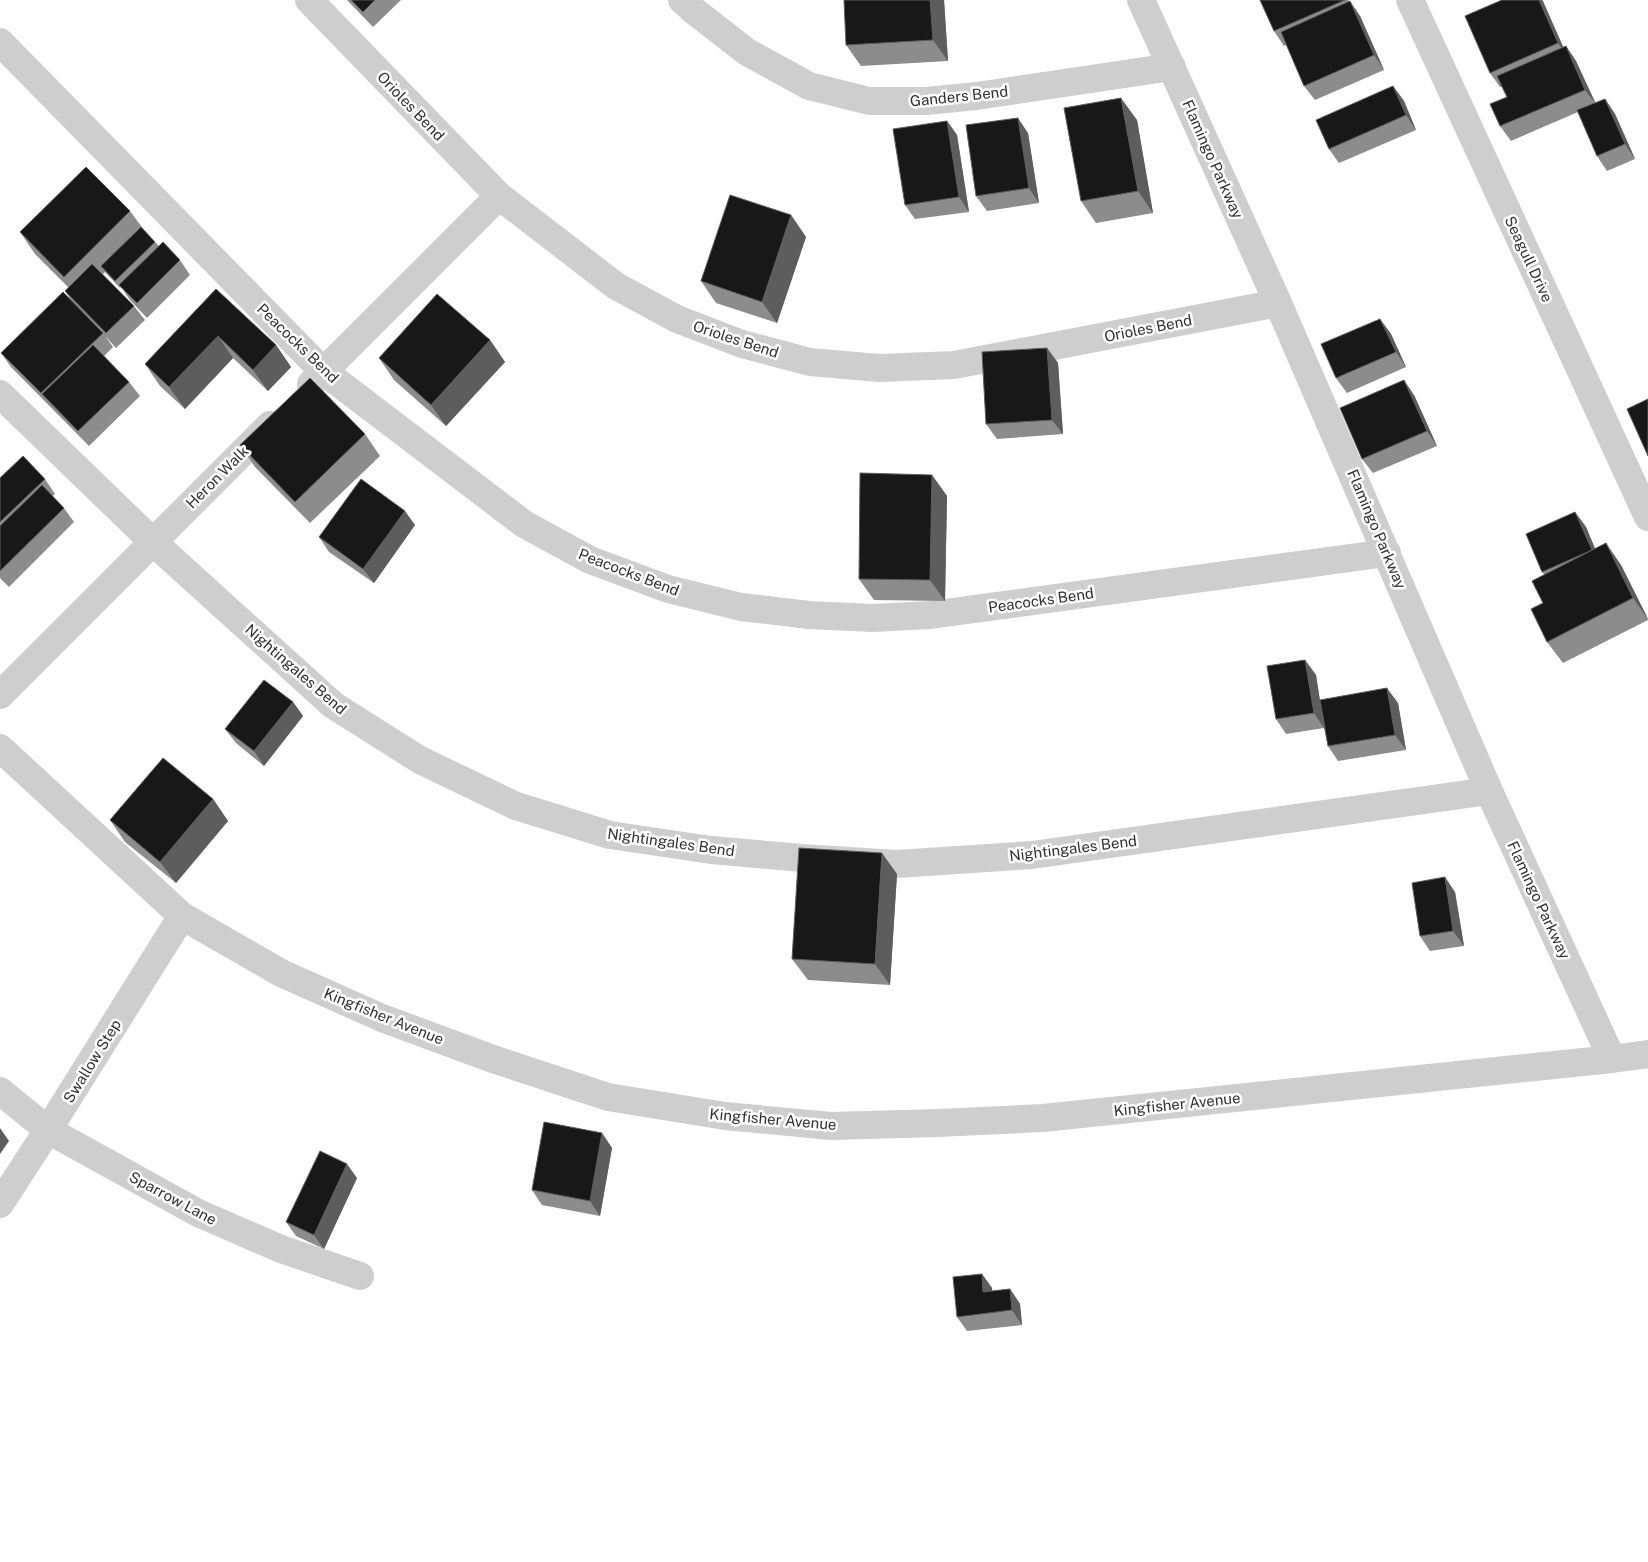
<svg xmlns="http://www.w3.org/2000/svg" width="1648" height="1562" font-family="'Public Sans',sans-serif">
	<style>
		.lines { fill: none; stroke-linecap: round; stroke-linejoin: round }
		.minor { stroke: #cecece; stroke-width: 28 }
		.wall { fill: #8c8c8c }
		.shaded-wall { fill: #5d5d5d }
		.building { fill: #181818; stroke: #5d5d5d }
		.labels { text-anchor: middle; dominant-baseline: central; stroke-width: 5; stroke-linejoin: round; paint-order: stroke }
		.street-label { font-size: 15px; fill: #313131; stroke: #fff }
	</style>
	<rect width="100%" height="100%" fill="#fff"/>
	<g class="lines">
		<path class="minor" d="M309,0l190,196 117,90 61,33 65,25 68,18 69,6 75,-3 324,-62
			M682,0l11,10 54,42 62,34 60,15h57l51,-5 195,-29
			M1141,0l137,303 211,488 123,268
			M1410,0l238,517
			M0,42l323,329 201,153 66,36 78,29 73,18 68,8 64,3 57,-3 457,-62
			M311,384l188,-188
			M0,394l153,148 180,163 87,55 96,46 94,29 101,15 91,8 95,6 135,-9 457,-64
			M0,695l270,-270
			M0,748l182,168 99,57 101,45 111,41 115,38 117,19 106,10 107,-3 105,-5 569,-59 36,-5
			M0,1091l48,39 150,83 83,36 79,27
			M0,1204l48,-74 134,-214"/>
	</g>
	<path class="wall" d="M347,0h54l-28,27z
		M944,0l4,61 -87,5 -15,-21z
		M1260,0h88l12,16 24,54 -69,30 -11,-14 -18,-41 -2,1 -10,-15z
		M1502,0h40l21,47 3,-1 10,15 19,42 10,-4 10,15 20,45 -28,12 -10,-15 -19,-44 -67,29 -11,-15 7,-29 -5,-10h-2l-10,-14z
		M1393,86l11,15 12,29 -77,33 -10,-14z
		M1137,120l16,93 -57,10 -15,-22z
		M947,121l10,14 12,77 -54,7 -10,-14z
		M1028,133l11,70 -52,8 -11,-15z
		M130,211l14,19 11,12 4,4 21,14 10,15 -43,43 -17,-18 -9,-13 -1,1 -15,-16 -2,2 31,32 11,14 -29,28 -11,-12 8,11 -9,9 25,26 11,14 -51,50 -78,-79 -10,-14 72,-50 -8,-12 3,-4 -33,-33 -15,-22z
		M791,215l15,22 -29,86 -61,-20 -15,-22z
		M216,289l60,56 15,22 -23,24 -35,-33 -48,51 -25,-23 -15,-22z
		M1380,319l11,15 15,33 -59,26 -11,-15z
		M490,340l15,22 -59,64 -52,-46 -15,-22z
		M1047,348l11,15 5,71 -66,5 -11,-15z
		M1414,395l23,51 -64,27 -11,-14z
		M365,434l15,22 -70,67 -55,-56 -15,-22z
		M932,475l15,21 -2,105 -71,-1 -15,-21z
		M0,478l45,1 10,15 -3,2 12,12 10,14 -65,65 -9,-9z
		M1575,512l11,15 9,22 26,16 27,54v1l-85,43 -16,-21 -4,-39 1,-29 -2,-2z
		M415,525l-41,58 -45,-31 -10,-15z
		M1305,660l11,15 4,25 78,3 8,47 -68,11 -10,-15 -4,-18 -38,6 -10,-15z
		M293,702l10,14 -39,50 -28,-23 -11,-14z
		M213,799l15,22 -52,62 -51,-41 -15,-22z
		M897,874l-7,111 -82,-5 -16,-21z
		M1455,892l9,54 -34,5 -10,-15z
		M602,1133l10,15 -12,68 -58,-11 -10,-15z
		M357,1178l-33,71 -28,-13 -10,-14z
		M982,1274l10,14v3l18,-2 10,15 2,21 -55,6 -10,-14z"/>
	<path class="shaded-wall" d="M930,0h14l4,61 -15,-21z
		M1539,0h3l1,1 25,57 -10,-15z
		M1350,1l10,15 24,54 -10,-15z
		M1566,46l10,15 20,43 -11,-14z
		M1393,86l11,15 12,29 -10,-15z
		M1121,98l16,22 16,93 -15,-22z
		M1605,99l10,15 20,45 -10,-15z
		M1018,118l10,15 11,70 -10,-15z
		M947,121l10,14 12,77 -10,-15z
		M791,215l15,22 -29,86 -15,-21z
		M1380,319l11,15 15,33 -10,-15z
		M218,336l15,22 -48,51 -16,-22z
		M490,340l15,22 -59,64 -15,-21z
		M276,345l15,22 -23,24 -15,-21z
		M1047,348l11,15 5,71 -11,-14z
		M1404,380l10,15 23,51 -10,-15z
		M932,475l15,21 -2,105 -15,-21z
		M405,511l10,14 -41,58 -11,-14z
		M1575,512l11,15 16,38 -10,-15z
		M1606,543l15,22 27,54 -15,-21z
		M1305,660l11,15 8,53 -10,-15z
		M1387,688l11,15 8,47 -11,-15z
		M293,702l10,14 -39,50 -10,-15z
		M213,799l15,22 -52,62 -16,-21z
		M882,853l15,21 -7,111 -15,-21z
		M1445,877l10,15 9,54 -11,-15z
		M0,1128l9,13 -9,13z
		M602,1133l10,15 -12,68 -10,-15z
		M347,1164l10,14 -33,71 -10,-14z
		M982,1274l10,14 2,18 -11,-14z
		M1010,1289l10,15 2,21 -10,-15z"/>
	<path class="building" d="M351,0h24l-12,12z
		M844,0h86l3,40 -87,5z
		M1260,0h85l-71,31z
		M1502,0h37l19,43 -68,30 -25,-57z
		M1350,1l24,54 -70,31 -23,-54z
		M1566,46l19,44 -85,36 -10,-22 17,-7 -10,-21z
		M1393,86l13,29 -77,34 -13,-29z
		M1121,98l17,93 -57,10 -17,-93z
		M1605,99l20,45 -28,12 -20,-46z
		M1018,118l11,70 -53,8 -10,-71z
		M947,121l12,76 -54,8 -12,-76z
		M86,167l44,44 -66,66 -44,-45z
		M730,195l61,20 -29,87 -61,-21z
		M141,227l14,15 -40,39 -14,-15z
		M163,242l17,18 -43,43 -18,-18z
		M92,264l42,42 -28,27 -41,-42z
		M216,289l60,56 -23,25 -35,-34 -49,51 -24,-23z
		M63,292l40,41 -62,60 -40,-40z
		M437,294l53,46 -59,65 -52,-47z
		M1380,319l16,33 -60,26 -15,-34z
		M93,345l36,37 -51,49 -36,-37z
		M1047,348l5,72 -66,4 -4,-72z
		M310,378l55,56 -70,68 -55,-57z
		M1404,380l23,51 -65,28 -22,-51z
		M1648,399v57l-21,-47z
		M23,456l22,23 -45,43v-44z
		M860,473l72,2 -2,105 -71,-1z
		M361,479l44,32 -42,58 -44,-32z
		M42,485l22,23 -64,63v-45z
		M1575,512l17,38 -50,22 -16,-38z
		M1606,543l27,55 -86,44 -16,-33 12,-6 -11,-22z
		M1305,660l9,53 -38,6 -9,-53z
		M264,680l29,22 -39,49 -29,-22z
		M1387,688l8,47 -67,11 -8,-46z
		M163,758l50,41 -53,63 -50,-42z
		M799,848l83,5 -7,111 -83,-5z
		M1445,877l8,54 -33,5 -8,-53z
		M544,1122l58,11 -12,68 -58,-11z
		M320,1151l27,13 -33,71 -28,-13z
		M982,1274l1,18 27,-3 2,21 -55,7 -4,-40z"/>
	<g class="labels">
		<g class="street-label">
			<text transform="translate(959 96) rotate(-6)">Ganders Bend</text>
			<text transform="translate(411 106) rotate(46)">Orioles Bend</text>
			<text transform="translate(1213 159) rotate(66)">Flamingo Parkway</text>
			<text transform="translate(1529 259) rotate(65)">Seagull Drive</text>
			<text transform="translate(1148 328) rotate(-11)">Orioles Bend</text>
			<text transform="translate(736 339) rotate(18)">Orioles Bend</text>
			<text transform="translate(298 343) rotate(44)">Peacocks Bend</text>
			<text transform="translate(217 477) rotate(-45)">Heron Walk</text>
			<text transform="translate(1377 529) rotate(67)">Flamingo Parkway</text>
			<text transform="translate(629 572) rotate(21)">Peacocks Bend</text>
			<text transform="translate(1041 600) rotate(-8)">Peacocks Bend</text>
			<text transform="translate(296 669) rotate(41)">Nightingales Bend</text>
			<text transform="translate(671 842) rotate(8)">Nightingales Bend</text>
			<text transform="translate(1073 848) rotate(-7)">Nightingales Bend</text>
			<text transform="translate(1539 900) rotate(65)">Flamingo Parkway</text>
			<text transform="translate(384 1016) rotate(22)">Kingfisher Avenue</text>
			<text transform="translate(92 1061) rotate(-58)">Swallow Step</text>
			<text transform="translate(1177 1104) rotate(-6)">Kingfisher Avenue</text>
			<text transform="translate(773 1119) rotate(5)">Kingfisher Avenue</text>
			<text transform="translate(173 1198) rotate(28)">Sparrow Lane</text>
		</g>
	</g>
</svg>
